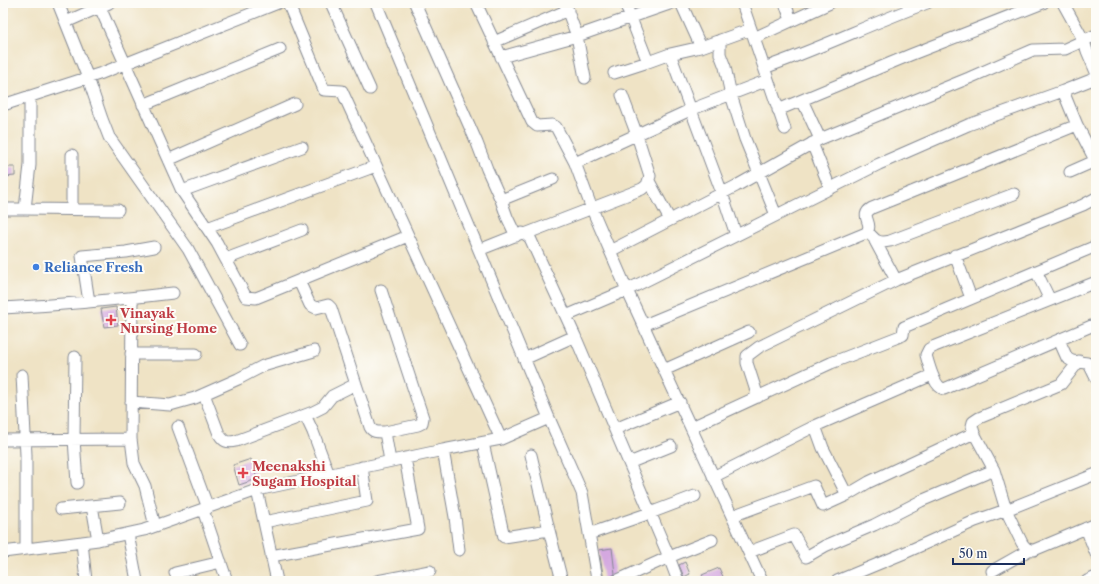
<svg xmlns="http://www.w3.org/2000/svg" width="1099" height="584" font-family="'Libre Caslon Text',serif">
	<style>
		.building { fill: #d4a8e0 }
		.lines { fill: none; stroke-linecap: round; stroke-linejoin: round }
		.minor-casing { stroke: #858992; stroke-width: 13 }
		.minor { stroke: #fff; stroke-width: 11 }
		.shop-dot { fill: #3f7fe0; stroke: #fdfcf7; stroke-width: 1.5 }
		.health-dot { fill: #e0444e; stroke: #fdfcf7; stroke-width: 1.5 }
		.labels { text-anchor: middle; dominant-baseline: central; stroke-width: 4; stroke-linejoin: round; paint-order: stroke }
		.shop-label { font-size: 13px; font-weight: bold; fill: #366cbe; stroke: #fdfcf7; text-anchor: start }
		.health-label { font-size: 13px; font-weight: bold; fill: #be3a42; stroke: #fdfcf7; text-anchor: start }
	</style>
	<rect width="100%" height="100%" fill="#fdfcf7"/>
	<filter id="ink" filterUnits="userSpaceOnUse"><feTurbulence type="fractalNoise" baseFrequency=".025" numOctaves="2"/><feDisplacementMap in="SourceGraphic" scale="8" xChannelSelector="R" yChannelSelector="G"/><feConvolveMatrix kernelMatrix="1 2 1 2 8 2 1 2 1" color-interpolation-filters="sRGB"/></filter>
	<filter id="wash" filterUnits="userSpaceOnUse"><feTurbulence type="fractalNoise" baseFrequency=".012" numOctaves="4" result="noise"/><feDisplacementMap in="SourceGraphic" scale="16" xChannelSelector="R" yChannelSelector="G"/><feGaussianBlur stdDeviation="0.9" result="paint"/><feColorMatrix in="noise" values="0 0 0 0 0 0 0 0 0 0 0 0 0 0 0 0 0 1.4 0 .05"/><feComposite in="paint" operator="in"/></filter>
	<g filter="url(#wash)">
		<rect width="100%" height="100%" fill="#efe3c5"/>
		<g id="blocks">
			<path class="building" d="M3,167h12v9l-12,1z
				M116,307l2,18 -14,2 -3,-18z
				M251,459l6,20 -18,6 -6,-20z
				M612,548l3,26 -4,3 -2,4h-5l-5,-31z
				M685,562l5,12 -6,3 -5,-12z
				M719,568l6,13h-20l-3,-6z"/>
		</g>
	</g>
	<g filter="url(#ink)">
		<use href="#blocks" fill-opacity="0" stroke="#858992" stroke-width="1"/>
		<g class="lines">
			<defs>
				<path id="minor" d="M58,3l30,75 14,41 7,18 79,112 52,96
					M98,3l84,188 35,52 29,54 10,1 152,-62
					M288,3l36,87 18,1 159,348
					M331,3l39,86
					M376,3l173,415 33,75 15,86 -3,2
					M415,3l62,140 10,26 14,31 6,17 9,19
					M476,3l56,119 5,4 15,-1 4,2 19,36 17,46 35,81 135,291
					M625,3l23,59 22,-8
					M681,3l20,44 -31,7 52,139 14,42
					M742,3l43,126
					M785,3l6,17
					M1063,3l21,38 3,10 9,21
					M565,4l12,32 8,42
					M66,22l43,-19
					M754,38l76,-35
					M720,40v14l5,13 6,28 14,44 31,76
					M494,42l74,-32
					M701,47l50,-18
					M501,57l76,-21 95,-33
					M764,68c55,-19 108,-45 163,-65
					M614,73l34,-11
					M802,100l18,39
					M3,105l99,-32 176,-70
					M143,105l137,-56
					M778,110l132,-55 133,-52
					M1077,125l19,37
					M812,143l18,45
					M72,155v54
					M168,160l127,-56
					M575,163l115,-53 78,-30
					M1070,172l25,-11
					M649,181l21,39
					M182,191l120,-44
					M501,200l52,-21
					M3,209h22l5,-44v-69
					M25,209l93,1
					M207,228l169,-62
					M868,232c7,8 10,12 22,9l124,-47
					M525,234l117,-45 5,-4 3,-9 -13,-41 -15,-40
					M875,241l21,39
					M479,250l43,-17 3,1 5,4 45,98 94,221 -53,24
					M610,251l126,-65 84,-47 149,-61 64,-28 32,-1 31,-14
					M955,255l16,43
					M226,259l76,-29
					M1036,271l14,29
					M299,281l11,24 6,3 12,-3 3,3 39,119c3,6 9,5 15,5l5,29
					M1096,282l-161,64 -6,3 -3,6c3,10 8,32 18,34l152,-65
					M381,290l42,128 -1,5 -4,2 -33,7
					M89,302l-7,-46 44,-4 28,-5
					M3,308c57,-3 113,-8 170,-15
					M566,316l61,-26 252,-126 89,-39 95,-34 33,-13
					M644,325l222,-92c9,-10 -8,-17 6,-25l205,-83 -14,-34
					M1059,340l8,18 5,3 15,2 3,3 6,12
					M131,354h65
					M75,357l-1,82 3,44
					M524,359l51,-23
					M1079,361l-18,23 -82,34 -6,4 -1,4 2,7 20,37 12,40 90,-36
					M664,370l85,-38
					M22,375l4,80v94
					M204,394l15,40c5,8 8,9 17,7l77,-29 10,-5 9,-11 24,-12
					M758,397l-11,-34v-7l12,-9 137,-67 187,-75 13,-7
					M131,402l39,3 25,-7 43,-19 25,-13 51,-15
					M305,415l8,17 16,43
					M815,426l8,22 24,47 22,-13 105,-49
					M178,427l30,81
					M692,427l139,-64 72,-28 1,-8 192,-81
					M615,429l65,-27
					M131,439l3,24 11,23 10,40
					M3,440l128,-1 1,-141
					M483,443l21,94 45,-7 13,51
					M443,450l12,67 4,33
					M531,455l18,75
					M629,463l42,-17
					M713,477l102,-51 117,-51
					M257,490l20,91
					M92,506l6,34
					M61,509l59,-6
					M203,510l24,71
					M732,516l82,-30 9,20 24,-11
					M264,522l103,-21 -5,-34
					M1086,528l10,26
					M128,534l9,47
					M589,534l61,-21 45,-17
					M82,542l4,39
					M3,552l95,-12 46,-10 113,-40 186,-40 58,-11 48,-21
					M749,552l45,-17 12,22 19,-11 49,-21 47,-24 73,-31
					M271,556l147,-27 -13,-71
					M992,571l37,-21
					M175,573l46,-11
					M377,581l53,-10
					M678,581l-9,-24 43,-17
					M837,581l65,-27 73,-33 31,-11 16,33c3,5 6,7 12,7l62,-26
					M1087,581l9,-4"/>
			</defs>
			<use href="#minor" class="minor-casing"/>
			<use href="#minor" class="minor"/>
		</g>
	</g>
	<circle class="shop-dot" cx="36" cy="267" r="4"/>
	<g class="health-dot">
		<path d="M109 314h4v4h4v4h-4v4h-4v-4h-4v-4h4z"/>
		<path d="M241 467h4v4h4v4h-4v4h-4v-4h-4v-4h4z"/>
	</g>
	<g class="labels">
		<g class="shop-label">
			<text x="44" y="267">Reliance Fresh</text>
		</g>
		<g class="health-label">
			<text x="120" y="313">Vinayak<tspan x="120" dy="15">Nursing Home</tspan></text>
			<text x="252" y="466">Meenakshi<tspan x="252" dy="15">Sugam Hospital</tspan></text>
		</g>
	</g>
	<rect width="1099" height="584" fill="none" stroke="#fdfcf7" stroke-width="16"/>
	<path d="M953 558v6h71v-6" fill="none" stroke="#1b2f5e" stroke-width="2"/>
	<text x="959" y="558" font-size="12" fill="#1b2f5e" stroke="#fdfcf7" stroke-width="3" paint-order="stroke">50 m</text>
</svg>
